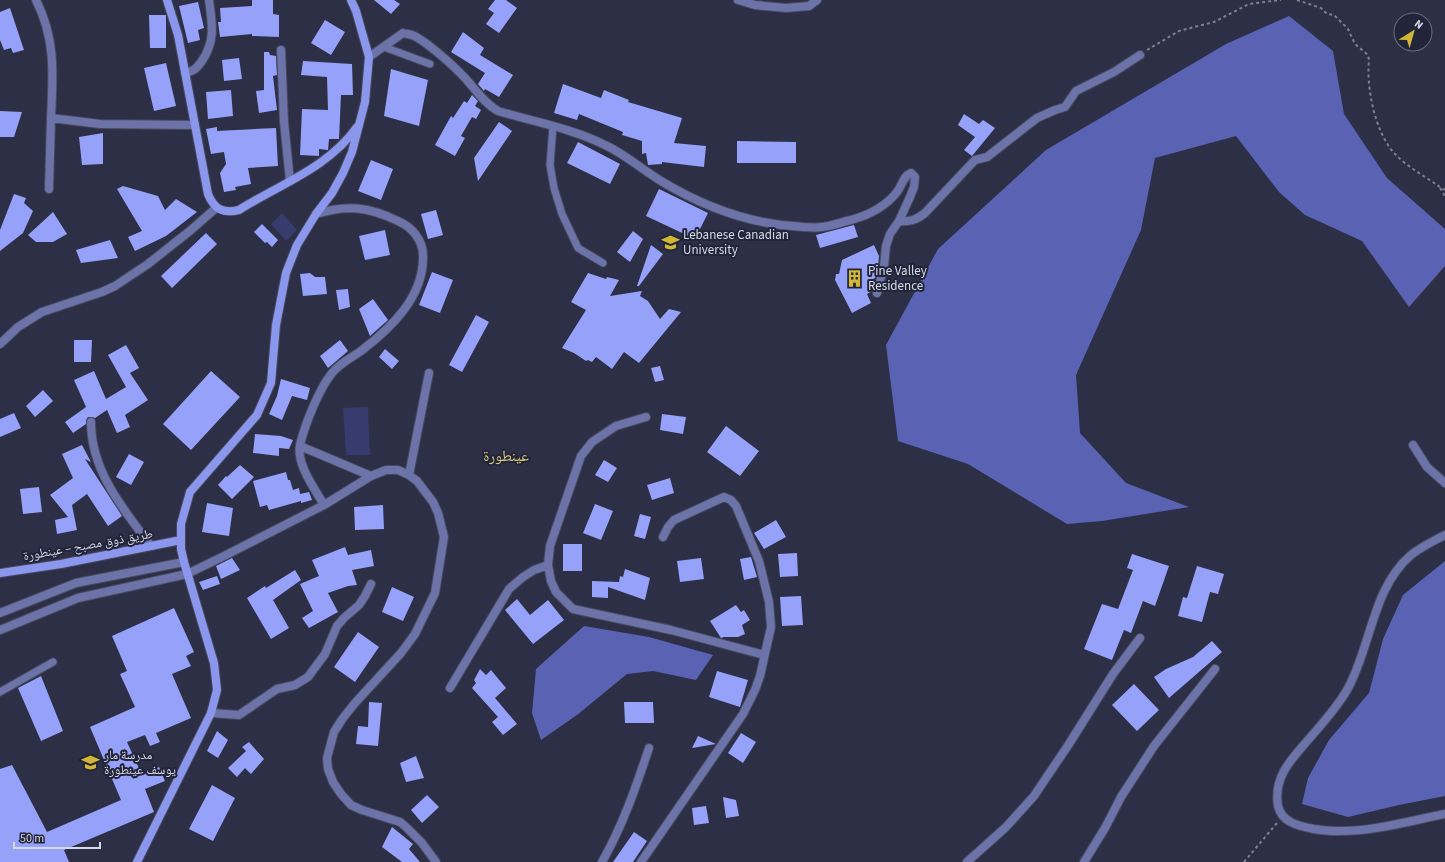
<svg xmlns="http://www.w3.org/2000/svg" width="1445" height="862" font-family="'Source Sans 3','Noto Naskh Arabic',sans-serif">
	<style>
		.green { fill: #363c6d }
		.forest { fill: #5a62b4 }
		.building { fill: #96a2f9 }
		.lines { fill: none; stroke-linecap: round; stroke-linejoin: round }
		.lane-casing { stroke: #474a5f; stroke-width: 9 }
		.street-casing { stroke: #474a5f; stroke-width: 10 }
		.secondary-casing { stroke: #474a5f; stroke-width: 10 }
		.path { stroke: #7e8193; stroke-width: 2; stroke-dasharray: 3 3; stroke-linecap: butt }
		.lane { stroke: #6b73a9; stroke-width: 7 }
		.street { stroke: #6b73a9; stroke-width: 8 }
		.secondary { stroke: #8b97ed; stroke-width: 8 }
		.labels { text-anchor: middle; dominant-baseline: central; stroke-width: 4; stroke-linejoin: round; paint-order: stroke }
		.poi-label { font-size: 13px; fill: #d6d9e7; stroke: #22253a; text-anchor: start }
		.street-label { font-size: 13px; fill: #d6d9e7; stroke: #22253a }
		.quarter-label { font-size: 15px; fill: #ddcb7d; stroke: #22253a }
	</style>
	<rect width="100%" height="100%" fill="#2c2f45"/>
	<path class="green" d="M282,213l15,17 -11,11 -15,-17z
		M368,407l2,48h-24l-3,-47z"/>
	<path class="forest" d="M1289,16l44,35 11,63 43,64 58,51v37l-36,41 -47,-66 -57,-26 -26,-23 -43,-56 -81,22 -14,72 -65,145 4,58 46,50 63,24 -87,14 -35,3 -99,-60 -70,-23 -12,-96 52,-96 108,-99 180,-106z
		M1445,561v235l-46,9 -51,12 -46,-13 6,-26 21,-38 40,-47 14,-54 20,-44z
		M584,626l65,11 64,18 -17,25 -43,-9 -26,3 -50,41 -36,25 -9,-27 4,-44z"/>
	<path class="building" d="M252,0h21v14l6,1v22l-27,-1v-2l-32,3 -2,-15h3l-1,-14 32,-2z
		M374,0h20l6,4 -9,10z
		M495,0h11l11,8 -18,25 -13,-9 8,-11 -6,-4z
		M198,2l6,26 -6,2 2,10 -12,3 -9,-37z
		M10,8l14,42 -11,3 -2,-5 -7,2 -4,-10v-28z
		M149,15h17v33h-16z
		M325,20l20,12 -14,23 -20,-12z
		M463,32l21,16 -4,7 33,20 -14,22 -14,-8 -1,2 -6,-7 7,-11 -34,-21z
		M264,52h5l1,3 6,1 1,19 -4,1 4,34 -18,3 -3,-22 8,-1z
		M239,58l3,21 -18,2 -2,-21z
		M303,61l49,3 1,31h-12l-2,44h-10l-1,11 -9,-1v7l-19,-1 2,-46 26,1 -1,-33 -26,-2z
		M166,63l10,43 -22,5 -10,-43z
		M391,69l37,11 -9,46 -35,-10z
		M563,84l38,14 3,-8 25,10 -1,2 54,16 -8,25 32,3 -2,21 -42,-5v2l-14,1 -2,-12 -4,1v-13l-20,-6 1,-3 -44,-18 -2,6 -23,-7z
		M231,90l2,26 -25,3 -2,-27z
		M472,95l6,6 -3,5 6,4 -5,9 -4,-2 -11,19 4,2 -10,18 -20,-11 16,-29 2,2 11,-17 3,2z
		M0,111l22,1 -8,25h-14z
		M964,114l15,10 4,-4 12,8 -23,28 -8,-6 11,-13 -17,-12z
		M499,122l13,9 -34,50 -4,-23z
		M217,127v4l59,-3 2,38 -30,2 3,16 -16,3 1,3 -12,2 -4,-19 6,-9 -2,-12 -13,2 -5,-25z
		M103,133v31l-21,1 -3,-28z
		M737,141l59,1v21h-59z
		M578,142l42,22 -10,20 -43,-21z
		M371,160l22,9 -12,31 -23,-9z
		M123,186l35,10 7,14 11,-11 21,13 -31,24 -31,15 -7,-14 14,-6 -25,-42z
		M659,189l49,24 -13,26 -49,-23z
		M14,194l12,4 -2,5 9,8 -10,22 -23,18v-21z
		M436,210l7,25 -15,4 -7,-25z
		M53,212l14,22 -14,8h-17l-8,-7z
		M262,224l16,16 -6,7 -5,-5 -2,1 -11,-11z
		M854,225l4,12 -38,11 -4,-13z
		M385,230l5,25 -25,5 -6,-24z
		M633,231l10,8 -13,23 -13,-10z
		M206,233l11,11 -45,44 -11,-12z
		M110,240l8,18 -37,5 -5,-13z
		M651,245l12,9 -24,32h-2z
		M874,245l5,11 -1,11 -6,3 4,4 -1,4 -6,3 4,7 -1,3 -5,3 4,9 -19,10 -17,-33 1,-6h3l3,-14z
		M432,272l21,8 -13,33 -21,-8z
		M310,273l5,4h10l2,17 -24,2 -3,-22z
		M588,273l18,6 1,-2 12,3 -9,16 32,-5 -2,5 8,5 12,18 9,-10 12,3 -42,51 -15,-11 -12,17 -16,-12 -4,5 -4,-2 -2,1 -12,-8 -12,-5 24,-38 -15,-8z
		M348,289l2,18 -11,3 -3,-20z
		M373,299l15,21 -18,16 -11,-27z
		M476,315l13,7 -27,50 -13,-7z
		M74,340h18l-1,22h-17z
		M340,340l8,11 -20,17 -8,-12z
		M126,345l13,23 -9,5 18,27 -23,15 5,12 -13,6 -10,-23 -12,8 -4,-1h-3l-2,3v4l-13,9 -8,-11 21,-15 -12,-27 20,-9 12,28 20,-12 -18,-32z
		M385,349l14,12 -7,8 -13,-12z
		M660,366l4,14 -9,2 -4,-14z
		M211,371l29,26 -49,53 -28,-26z
		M281,379l29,9 -3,12 -15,-4 -10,24 -13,-6 8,-18z
		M43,390l10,11 -18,16 -9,-11z
		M14,413l7,15 -21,9v-18z
		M662,414l24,3 -3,17 -23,-4z
		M726,426l33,25 -19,25 -33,-24z
		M255,434l26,2 12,4 -4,9 -10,-1v8l-26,-3z
		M82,445l9,17 -6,-3 37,57 -14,10 -21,-32 -15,11 5,25 -20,4 -2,-14 13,-3 -18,-22 23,-17 -11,-24z
		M129,454l15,8 -13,23 -15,-8z
		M604,460l13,8 -9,14 -13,-7z
		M240,465l14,12 -22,22 -14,-14 8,-9 1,1z
		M286,472l2,8h2l3,10 6,-2 1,6 9,-2 3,8 -11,3v-2l-32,9 -2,-5 -7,2 -7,-26z
		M670,478l4,15 -22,7 -5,-15z
		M39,487l3,25 -19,2 -3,-25z
		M207,503l26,5 -4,28 -27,-4z
		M595,504l18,7 -12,29 -18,-7z
		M383,505l1,24 -29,1 -1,-23z
		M640,514l11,3 -6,22 -11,-3z
		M776,520l10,17 -22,12 -10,-16z
		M563,544h19v27h-19z
		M345,547l3,8 23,-5 3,16 -22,4 5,15 -9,1 -20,7 10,19 -29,16 -7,-10 11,-7 -13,-27 19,-8 -7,-16z
		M797,553l1,23 -18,1 -2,-23z
		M1132,554l37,12 -14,40 -12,-5 -12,32 -7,-3 -12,30 -28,-11 18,-45 16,5 15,-39 -6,-2z
		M751,557l6,20 -13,3 -4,-21z
		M232,558l8,12 -19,9 -5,-13z
		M701,558l3,21 -24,3 -3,-21z
		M1197,566l27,8 -6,20 -8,-2 -8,30 -24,-6 5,-19 4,1z
		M625,569l25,9 -5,22 -37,-13v11l-16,-1v-16l27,1 1,-6 3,1z
		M295,570l6,10 -28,20 16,28 -18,11 -24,-41 18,-12 1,2z
		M217,576l3,8 -17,6 -4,-8z
		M392,587l22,10 -11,24 -21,-9z
		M801,596l2,29 -21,1 -2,-29z
		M517,599l13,16 18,-15 16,20 -31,24 -28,-34z
		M736,605l5,7 3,-2 6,10 -8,5 3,9 -7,3h-14l-3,1 -11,-17z
		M174,608l20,44 -8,4 5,10 -19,8 19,44 -35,15 4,9 -10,4 -5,-11 -18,7 15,33 17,-8 6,14 -20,8 9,23 -90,38 5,12h-69v-93l12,-4 35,67 74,-32 -31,-73 45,-20 -15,-33 7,-3 -15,-35z
		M358,632l21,15 -24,35 -21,-15z
		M1212,641l10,11 -53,46 -15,-21 12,-8 27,-12z
		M480,669l6,6 5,-5 15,18 -11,10 22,26 -14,11 -11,-13 6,-5 -26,-29 4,-5 -2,-3z
		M717,671l31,9 -8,27 -31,-10z
		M41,676l22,55 -22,10 -23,-53z
		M1134,684l25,26 -22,21 -25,-26z
		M369,702l13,1 -4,43 -22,-2 2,-18 10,1z
		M624,702h29l1,21h-29z
		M217,731l11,9 -10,18 -11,-7z
		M741,733l15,9 -13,21 -15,-10z
		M698,736l18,8 -24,4z
		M249,742l15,17 -13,15 -6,-6 -8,9 -9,-9 18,-17 -4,-4z
		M416,756l8,22 -18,4 -6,-19z
		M212,785l23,13 -22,43 -24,-12z
		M427,795l12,12 -17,16 -11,-13z
		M723,797l13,3 3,16 -13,2z
		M706,806l3,17 -15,2 -2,-17z
		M392,827l21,17 -4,5 11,13h-18l-20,-15z
		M634,832l13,9 -14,21h-20z"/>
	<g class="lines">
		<defs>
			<path id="lane" d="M384,47l46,17
				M553,126l-3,39 4,23 8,26 16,34 25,15
				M0,692l53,-30"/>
			<path id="street" d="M36,0c20,40 17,74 15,118l49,6 95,1
				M738,0l17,5 31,3 23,-2 8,-6
				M281,50l3,72 6,59
				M369,57l34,-24c3,1 6,1 9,2 13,5 43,32 53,43 11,12 19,25 33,33 36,11 73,17 107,34 20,9 36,24 56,36 43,26 92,44 143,46 6,0 12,1 18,0 9,-1 20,-5 29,-7 18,-5 35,-14 46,-28 5,-6 6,-16 14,-19l4,4 -1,10 -4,10 -11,24 -9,13 -4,12 -2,20 -7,27
				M185,73c9,-2 11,-4 17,-12 14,-21 10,-38 7,-61
				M49,189l2,-71
				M316,214c31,-10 53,-7 82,7 14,6 25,19 25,35 1,41 -32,72 -62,95 -10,7 -21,12 -29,22 -13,16 -27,51 -32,72 -4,19 15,44 24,60
				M899,221c11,1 17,-1 26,-8l50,-53 12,-3 50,-39 18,-8 10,-3 11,-16 38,-19 26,-17
				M0,344l18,-17 24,-15 60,-20 13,-6 33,-22 43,-34 25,-22
				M646,417l-30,9 -24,16 -11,14 -31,90 -2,19 3,16 5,11 17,17 98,21 93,25
				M91,422c0,49 32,87 60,124
				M1413,445l14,22 18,16
				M300,446l71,30
				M409,475l20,-102
				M1445,535c-12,6 -24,12 -34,20 -39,33 -40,93 -64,135 -12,21 -30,39 -45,57 -7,8 -13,15 -18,24 -6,11 -8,23 -6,35 4,17 21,20 36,23 7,1 14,2 21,2 37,1 74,-10 110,-17
				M0,613l76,-30 108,-21
				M0,630l78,-32 109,-24 37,-18 100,-51 47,-29 15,-6h12l11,5 8,6 16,21 5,11 6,24 -9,56 -20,41 -14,19 -46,50 -12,15 -9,14 -7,26 1,11 5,13 8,12 10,11 11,5 38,12 6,5 16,16 14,19
				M450,688l59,-99 14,-12 11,-7 14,-5
				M211,713l28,2 38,-26 18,-4 13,-8 17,-23 12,-28 7,-8 15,-13 6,-9 6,-12
				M602,862c21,-37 34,-75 47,-114
				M641,862l102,-148 12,-24 5,-14 11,-49 -2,-25 -10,-41 -23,-55 -5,-6 -7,-3 -50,23 -6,7 -5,10
				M967,862l39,-35 28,-31 35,-52 44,-70 27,-36
				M1084,862l21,-34 16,-31 33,-51 61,-77"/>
			<path id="secondary" d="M167,0l11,35 30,159c6,15 15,20 31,16 41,-26 89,-42 118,-83
				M0,573l61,-9 120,-24
				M137,862l74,-149 6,-23 -3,-27 -30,-101 -3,-13v-25l9,-32 67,-77 14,-32 5,-58 10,-52 11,-28 19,-31 16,-21 11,-20 9,-21 13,-50 4,-45 -13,-46 -5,-11"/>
		</defs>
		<use href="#lane" class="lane-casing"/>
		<use href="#street" class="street-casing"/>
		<use href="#secondary" class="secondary-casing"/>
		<path class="path" d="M1297,0l24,8 6,6 7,1 14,14 7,15 13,11 1,5c-3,27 6,73 26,94 11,12 31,23 45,33l5,3
			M1147,50l32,-19 35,-9 35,-18 32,-4
			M1440,188l5,8
			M1244,862l33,-39"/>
		<use href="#lane" class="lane"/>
		<use href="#street" class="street"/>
		<use href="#secondary" class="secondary"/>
	</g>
	<defs>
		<symbol id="university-bare" viewBox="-9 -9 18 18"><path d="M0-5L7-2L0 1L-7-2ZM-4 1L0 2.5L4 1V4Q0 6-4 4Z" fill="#d2b736" stroke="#22253a" stroke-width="2.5" paint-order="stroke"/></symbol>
		<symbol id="building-bare" viewBox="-9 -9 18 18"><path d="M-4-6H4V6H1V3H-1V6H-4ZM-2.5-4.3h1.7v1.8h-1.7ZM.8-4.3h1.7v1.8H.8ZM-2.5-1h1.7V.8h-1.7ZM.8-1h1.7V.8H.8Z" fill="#d2b736" stroke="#22253a" stroke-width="2.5" paint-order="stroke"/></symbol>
		<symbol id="school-bare" viewBox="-9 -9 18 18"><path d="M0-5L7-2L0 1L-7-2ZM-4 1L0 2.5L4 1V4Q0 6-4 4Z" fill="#d2b736" stroke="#22253a" stroke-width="2.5" paint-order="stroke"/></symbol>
	</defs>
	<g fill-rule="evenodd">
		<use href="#university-bare" x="658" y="230" width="25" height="25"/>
		<use href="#building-bare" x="842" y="266" width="25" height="25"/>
		<use href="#school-bare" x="78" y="750" width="25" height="25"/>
	</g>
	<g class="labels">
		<g class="poi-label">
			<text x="683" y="235">Lebanese Canadian<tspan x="683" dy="15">University</tspan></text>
			<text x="868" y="271">Pine Valley<tspan x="868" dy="15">Residence</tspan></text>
			<text x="104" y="755">مدرسة مار<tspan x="104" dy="15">يوسف عينطورة</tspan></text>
		</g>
		<g class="street-label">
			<text transform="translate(88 545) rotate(-10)">طريق ذوق مصبح – عينطورة</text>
		</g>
		<g class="quarter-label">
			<text x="506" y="456">عينطورة</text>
		</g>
	</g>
	<g transform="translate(1413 32) rotate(37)"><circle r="19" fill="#22253a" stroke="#6a6d7f"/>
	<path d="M0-3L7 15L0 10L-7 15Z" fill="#d2b736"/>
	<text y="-6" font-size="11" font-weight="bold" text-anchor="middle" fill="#d6d9e7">N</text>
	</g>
	<path d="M14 842v6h86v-6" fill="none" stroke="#d6d9e7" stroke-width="2"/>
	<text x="20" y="842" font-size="12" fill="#d6d9e7" stroke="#22253a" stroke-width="3" paint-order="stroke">50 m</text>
</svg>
